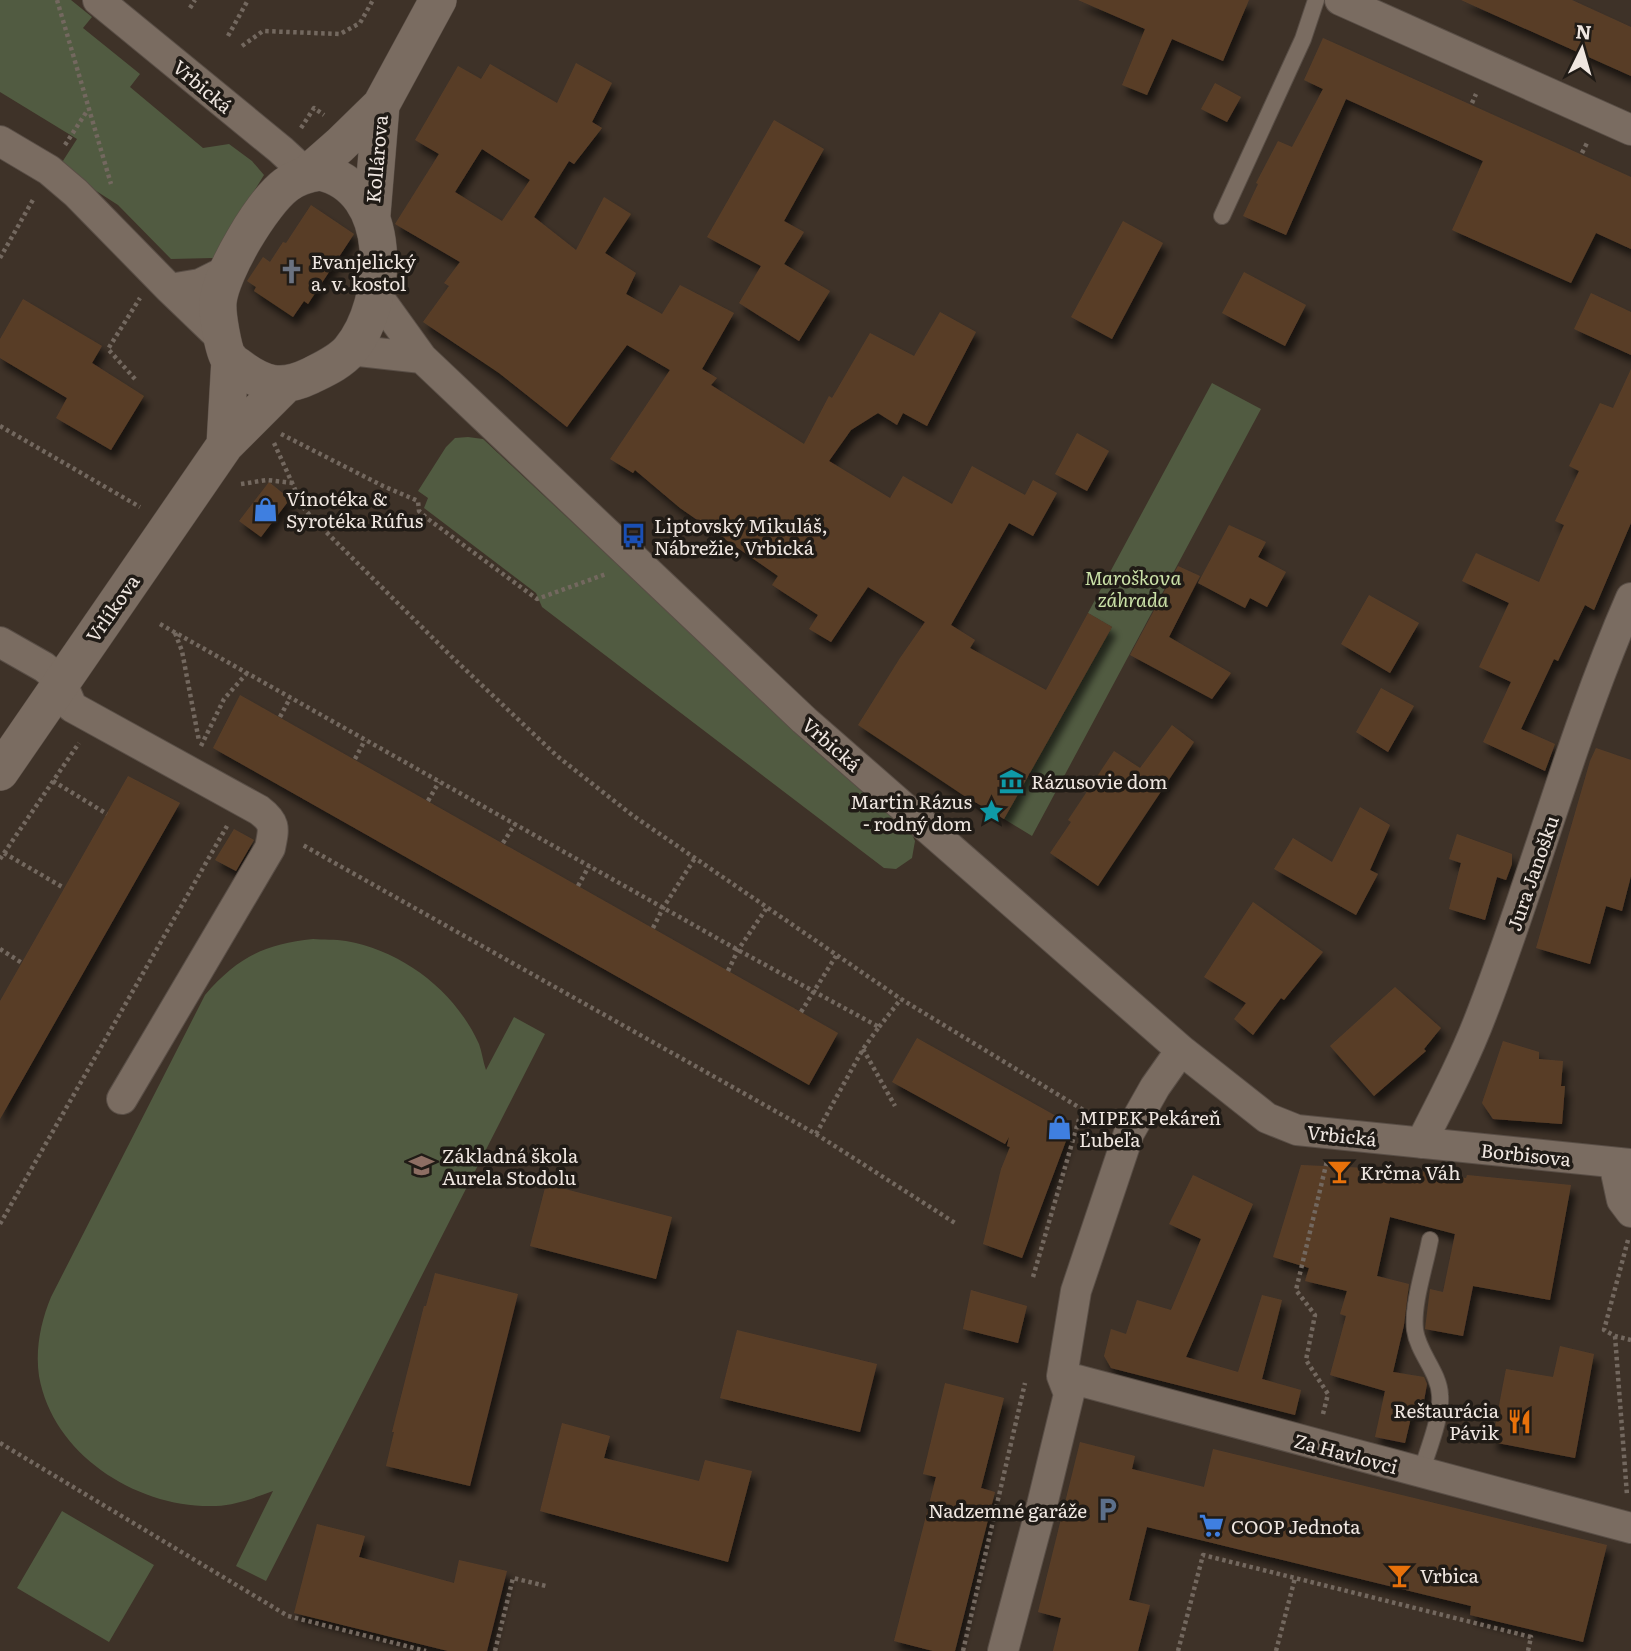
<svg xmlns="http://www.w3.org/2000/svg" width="1631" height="1651" font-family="Literata,serif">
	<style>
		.green { fill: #515b41 }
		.building { fill: #593e28; fill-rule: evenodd; filter: url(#shadow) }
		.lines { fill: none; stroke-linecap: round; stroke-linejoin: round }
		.service-casing { stroke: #594e46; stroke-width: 18 }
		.minor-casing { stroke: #594e46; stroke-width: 32 }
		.tertiary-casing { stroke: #594e46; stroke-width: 38 }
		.path { stroke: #73685f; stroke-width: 4.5; stroke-dasharray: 3.5 3.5; stroke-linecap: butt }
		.service { stroke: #7a6c61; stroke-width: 16 }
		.minor { stroke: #7a6c61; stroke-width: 30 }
		.tertiary { stroke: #7a6c61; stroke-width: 37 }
		.labels { text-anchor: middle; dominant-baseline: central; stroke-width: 7; stroke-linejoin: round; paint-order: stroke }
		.street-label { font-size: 19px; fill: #efe6e0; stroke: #201b16 }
		.poi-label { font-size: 19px; fill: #efe6e0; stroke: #201b16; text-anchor: start }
		.park-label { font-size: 19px; font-style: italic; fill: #cbe2a8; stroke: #201b16 }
	</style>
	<defs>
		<filter id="shadow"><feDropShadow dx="4.5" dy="8" stdDeviation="3.5" flood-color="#0009"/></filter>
	</defs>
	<rect width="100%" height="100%" fill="#3e3228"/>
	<path class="green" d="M0,0h71l21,17 -9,11 57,46 -10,13 73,61 26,-4 23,17 12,14 -51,83 -42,1 -53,-54 -59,-38 18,-28 -77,-47z
		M1212,383l49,26 -229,427 -28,-17 108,-192 -24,-14z
		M468,437l15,2 268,250 159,141 5,11 -3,17 -16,11 -12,-1 -342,-261 -6,-14 -112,-85 4,-10 -10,-7 28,-44 9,-9z
		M313,939c10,1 22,0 33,2 57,10 109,50 133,103 3,8 4,18 7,26l28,-53 31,17 -279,547 -30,-15 37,-75c-19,7 -37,14 -57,15 -77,3 -163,-50 -177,-130 -4,-27 2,-55 12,-79l154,-302c32,-37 59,-51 108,-56z
		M62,1511l92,54 -45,77 -92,-54z"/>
	<path class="building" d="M1078,0h171l-26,61 -51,-22 -25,56 -25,-10 23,-56z
		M1461,0h111l59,27v49z
		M1323,38l308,139v72l-35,-16 -25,50 -119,-53 31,-69 -137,-62 -60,136 -43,-19 15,-32 -2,-1 22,-42 14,6 31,-58 -19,-9z
		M576,63l36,20 -20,39 10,6 -28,36 -5,-3 -35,56 42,33 28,-53 27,17 -26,39 31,20 -10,21 36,20 18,-29 54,28 -32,56 15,9 -6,7 93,59 25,-48 3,2 38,-65 44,23 26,-44 36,20 -49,94 -24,-13 -6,12 -19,-12 -27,17 -22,31 61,37 13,-22 49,28 20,-38 53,29 8,-15 24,13 -24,43 -24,-13 -58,102 24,15 -5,8 76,42 42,-77 24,14 -108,192 -41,-24 -105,-70 42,-67 25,-36 -57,-35 -37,55 -22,-13 9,-14 -46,-30 6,-9 -98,-68 -45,-38 -2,3 -23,-14 60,-89 -43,-25 -60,82 -68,-54 -76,-51 26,-36 -5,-3 16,-21 -65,-38 44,-70 -24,-14 43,-74 23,13 9,-15 67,39zM482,149l48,31 -28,41 -47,-29z
		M1215,83l26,14 -14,25 -26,-13z
		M774,120l50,29 -40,72 20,11 -20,32 46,27 -31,50 -60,-38 22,-37 -54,-29z
		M311,205l43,29 -46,70 -4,-3 -11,16 -39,-26 2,-4 -9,-6 16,-24 7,5 13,-20 3,1z
		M1123,221l40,22 -51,96 -41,-22z
		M1244,272l62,33 -21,41 -63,-33z
		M1591,293l40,19v43l-57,-26z
		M23,299l79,47 -10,17 52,33 -33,54 -55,-32 11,-20 -67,-40v-19z
		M1631,369v154l-37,87 -9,-5 -27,56 -4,-2 -33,70 34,15 -10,27 -62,-29 28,-60 -32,-15 30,-64 -47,-22 14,-28 63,29 25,-57 -9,-4 24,-50 -10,-5 31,-63 13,5z
		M1077,433l32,18 -22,40 -32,-17z
		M269,482l21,17 -29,38 -22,-16z
		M1229,525l37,17 -8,15 28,15 -19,35 -17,-9 -5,10 -47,-25z
		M1178,566l22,10 -31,61 62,36 -19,26 -82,-44z
		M1369,595l50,28 -29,50 -49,-29z
		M1381,688l33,18 -26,46 -32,-20z
		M240,695l598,338 -29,52 -596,-337z
		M1172,725l22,17 -96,144 -48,-33 21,-31 -3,-2 46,-69 26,17z
		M1596,748l35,12v116l-9,35 -16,-5 -16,58 -54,-16 54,-187z
		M128,776l52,27 -180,316v-118z
		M1360,807l30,18 -20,45 8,4 -22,41 -82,-46 19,-31 39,24z
		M234,829l20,11 -18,31 -21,-11z
		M1457,834l55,20v10l-6,16 -9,-3 -12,43 -36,-11 12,-46 -12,-4z
		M1253,902l70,50 -39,48 -3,-2 -28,37 -19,-16 12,-16 -42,-26z
		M1395,987l46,41 -17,21 2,2 -52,45 -44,-50z
		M917,1038l155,87 -50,133 -39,-14 18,-75 9,-22 -3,-1 2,-9 -4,7 -113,-62z
		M1503,1041l36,11v7l24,2 -2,25h4l-3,38 -69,-5 -11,-16z
		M1301,1165l111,5 54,8 1,-3 104,10 -21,115 -77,-14 -10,50 -38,-7 5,-40 13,3 12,-58 -65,-17 -13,59 32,8 -5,41 -11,47 31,5 3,7 -5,28 -9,-3 -8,34 -30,-6 10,-46 -55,-16 16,-59 -6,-2 7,-23 -42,-10 4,-13 -36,-11z
		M1193,1175l60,29 -67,153 52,15 24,-77 20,5 -20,79 39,11 -6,25 -184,-47 -7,-12 7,-27 15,5 11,-34 34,10 30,-71 -32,-15z
		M546,1184l126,33 -16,62 -126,-33z
		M435,1273l83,21 -48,192 -84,-20 8,-34h-2l32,-126h2z
		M971,1290l56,16 -9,37 -55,-14z
		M737,1330l140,34 -17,68 -140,-34z
		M1560,1346l34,8 -19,104 -83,-16 14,-73 47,8z
		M945,1383l59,15 -23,90 14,4 -40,159h-22l-39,-10 42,-164 -13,-3z
		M562,1423l48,13 -6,22 95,23 6,-21 47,11 -24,91 -188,-51z
		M1080,1442l55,14 -3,13 72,18 9,-38 394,96 -24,97 -113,-27 1,-9 -324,-79 -18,73 21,5 -12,46h-85l8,-33 -23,-6z
		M317,1524l48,12 -6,21 95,26 5,-23 48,11 -20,80h-39l-154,-38z"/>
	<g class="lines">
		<defs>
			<path id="service" d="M1222,216l81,-177 13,-39
				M1421,1473c6,-21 21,-56 19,-78 -1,-23 -22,-42 -25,-65 -3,-26 10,-63 15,-90"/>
			<path id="minor" d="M98,0l183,150 26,24
				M1340,0l291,130
				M0,141l49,29 27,23 94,96
				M376,294l46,64 382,362 377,330 86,68 30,12 334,34
				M223,340l-53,-51 30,-5 28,-14
				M350,350l72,8
				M0,642l44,25 17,14 11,26 187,103c17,13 15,18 11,38l-148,251
				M1421,1143c22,-43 44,-85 61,-130 53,-137 90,-280 149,-415
				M1614,1163l8,37 9,12
				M1062,1376l569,152
				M1003,1651l39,-146 27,-111 -7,-18 14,-85 53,-158 26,-46 26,-37"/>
			<path id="tertiary" d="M320,172c75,16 70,130 30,178 -10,12 -26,19 -40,26 -29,14 -47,9 -72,-10 -3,-2 -6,-4 -9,-7 -6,-9 -12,-45 -11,-57 3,-30 44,-99 68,-117 10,-8 21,-11 34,-13z
				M307,174l33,-29 41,-40 57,-105
				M372,214l9,-109
				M225,445l5,-86
				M0,772l225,-327 59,-59"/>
		</defs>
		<use href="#service" class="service-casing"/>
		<use href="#minor" class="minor-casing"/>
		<use href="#tertiary" class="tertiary-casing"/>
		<path class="path" d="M57,0l54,184
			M190,8l5,-8
			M228,36l20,-36
			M242,46l21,-15 77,3 20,-11 13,-23
			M1472,103l4,-9
			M301,128l13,-20 10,7
			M65,145l22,-34
			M1582,153l5,-10
			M0,258l34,-60
			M135,379l-27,-30 32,-51
			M0,426l140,81
			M281,434l102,52 35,15 1,10 9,8 109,80 69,-25
			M274,443l29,64 9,11 140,139 105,99 75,59 269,184 202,123
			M241,484l26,-4 26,3
			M160,624l578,326 141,77 -16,22 -47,85 -515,-290
			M175,633l7,18 17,90
			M280,717l10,-19
			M201,746l23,-47 23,-26
			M355,759l10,-19
			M53,781l54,33
			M428,801l11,-19
			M503,843l12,-19
			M4,853l60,35
			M0,859l79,-116
			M578,886l11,-20
			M653,928l10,-20 32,-50
			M0,949l22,14
			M728,971l10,-21 28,-41
			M801,1012l35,-56
			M879,1027l22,-28
			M863,1049l32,57
			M816,1134l139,89
			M0,1224l227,-398
			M1628,1240l-24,90 11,6 16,4
			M1033,1277l49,-168
			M1615,1336l12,159
			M1323,1414l5,-20 -22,-34 9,-45 -19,-25 31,-129
			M0,1443l288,173 138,35
			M495,1651l18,-73 33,8
			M963,1651l62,-268
			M1178,1651l25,-96 328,82 -3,14
			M1276,1651l19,-73"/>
		<use href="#service" class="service"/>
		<use href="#minor" class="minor"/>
		<use href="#tertiary" class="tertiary"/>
	</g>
	<defs>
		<symbol id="church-bare" viewBox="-9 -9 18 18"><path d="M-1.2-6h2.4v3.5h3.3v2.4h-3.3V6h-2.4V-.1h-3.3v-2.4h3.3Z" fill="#6b7280" stroke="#201b16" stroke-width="2.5" paint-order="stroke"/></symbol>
		<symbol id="shop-bare" viewBox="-9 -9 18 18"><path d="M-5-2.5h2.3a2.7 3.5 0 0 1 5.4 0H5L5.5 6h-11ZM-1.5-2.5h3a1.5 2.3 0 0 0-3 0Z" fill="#3f7fe0" stroke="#201b16" stroke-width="2.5" paint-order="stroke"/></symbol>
		<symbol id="bus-bare" viewBox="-9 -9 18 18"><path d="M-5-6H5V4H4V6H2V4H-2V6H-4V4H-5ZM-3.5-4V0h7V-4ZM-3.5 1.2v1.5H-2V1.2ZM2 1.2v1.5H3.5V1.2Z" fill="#1a4fb4" stroke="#201b16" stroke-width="2.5" paint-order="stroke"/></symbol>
		<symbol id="museum-bare" viewBox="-9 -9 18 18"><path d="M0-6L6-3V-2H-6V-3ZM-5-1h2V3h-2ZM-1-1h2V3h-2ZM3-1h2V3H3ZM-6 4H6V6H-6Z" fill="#0f9aa8" stroke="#201b16" stroke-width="2.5" paint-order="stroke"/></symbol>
		<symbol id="sight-bare" viewBox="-9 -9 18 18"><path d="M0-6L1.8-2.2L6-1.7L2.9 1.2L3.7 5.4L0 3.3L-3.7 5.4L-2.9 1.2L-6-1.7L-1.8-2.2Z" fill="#0f9aa8" stroke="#201b16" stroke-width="2.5" paint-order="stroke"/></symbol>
		<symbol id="school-bare" viewBox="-9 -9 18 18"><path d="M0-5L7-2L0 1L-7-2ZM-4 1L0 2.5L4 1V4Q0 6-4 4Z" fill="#8d6e63" stroke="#201b16" stroke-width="2.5" paint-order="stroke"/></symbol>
		<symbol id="bar-bare" viewBox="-9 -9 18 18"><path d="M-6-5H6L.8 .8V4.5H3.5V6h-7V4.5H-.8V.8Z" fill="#e8710a" stroke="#201b16" stroke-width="2.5" paint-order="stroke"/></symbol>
		<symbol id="restaurant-bare" viewBox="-9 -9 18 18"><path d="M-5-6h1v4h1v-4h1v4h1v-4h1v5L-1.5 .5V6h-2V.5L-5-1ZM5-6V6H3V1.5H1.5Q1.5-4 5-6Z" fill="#e8710a" stroke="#201b16" stroke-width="2.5" paint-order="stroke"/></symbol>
		<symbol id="parking-bare" viewBox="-9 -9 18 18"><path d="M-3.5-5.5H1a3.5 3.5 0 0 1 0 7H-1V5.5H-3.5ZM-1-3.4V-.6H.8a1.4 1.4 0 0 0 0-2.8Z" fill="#5c6f8a" stroke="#201b16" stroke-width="2.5" paint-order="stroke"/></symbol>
		<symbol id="supermarket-bare" viewBox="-9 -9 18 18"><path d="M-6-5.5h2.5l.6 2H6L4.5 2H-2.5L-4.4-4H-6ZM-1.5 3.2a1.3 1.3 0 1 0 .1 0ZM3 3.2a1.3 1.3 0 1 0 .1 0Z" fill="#3f7fe0" stroke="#201b16" stroke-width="2.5" paint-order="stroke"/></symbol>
	</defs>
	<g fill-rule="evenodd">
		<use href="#church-bare" x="274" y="254" width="35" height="35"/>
		<use href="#shop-bare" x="248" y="492" width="35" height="35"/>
		<use href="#bus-bare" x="616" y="518" width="35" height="35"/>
		<use href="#museum-bare" x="994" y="764" width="35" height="35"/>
		<use href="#sight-bare" x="974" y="794" width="35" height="35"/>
		<use href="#shop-bare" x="1042" y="1110" width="35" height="35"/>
		<use href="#school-bare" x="404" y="1148" width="35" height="35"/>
		<use href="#bar-bare" x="1322" y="1154" width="35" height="35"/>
		<use href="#restaurant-bare" x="1502" y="1404" width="35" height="35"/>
		<use href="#parking-bare" x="1090" y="1492" width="35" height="35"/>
		<use href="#supermarket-bare" x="1194" y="1508" width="35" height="35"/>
		<use href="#bar-bare" x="1382" y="1558" width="35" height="35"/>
	</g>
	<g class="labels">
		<g class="street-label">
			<text transform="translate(203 86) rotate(40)">Vrbická</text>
			<text transform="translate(376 159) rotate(-85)">Kollárova</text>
			<text transform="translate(112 608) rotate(-55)">Vrlíkova</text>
			<text transform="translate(832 744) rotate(41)">Vrbická</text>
			<text transform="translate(1532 873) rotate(-71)">Jura Janošku</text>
			<text transform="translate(1342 1135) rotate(6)">Vrbická</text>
			<text transform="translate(1526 1154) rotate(6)">Borbisova</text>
			<text transform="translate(1346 1453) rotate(15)">Za Havlovci</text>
		</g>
		<g class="poi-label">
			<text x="311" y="261">Evanjelický<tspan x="311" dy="22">a. v. kostol</tspan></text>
			<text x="286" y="498">Vínotéka &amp;<tspan x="286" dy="22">Syrotéka Rúfus</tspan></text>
			<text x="654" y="525">Liptovský Mikuláš,<tspan x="654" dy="22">Nábrežie, Vrbická</tspan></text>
			<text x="1031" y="781">Rázusovie dom</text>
			<text x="972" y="801" text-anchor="end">Martin Rázus<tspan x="972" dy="22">- rodný dom</tspan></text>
			<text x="1079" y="1117">MIPEK Pekáreň<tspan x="1079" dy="22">Ľubeľa</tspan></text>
			<text x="442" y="1155">Základná škola<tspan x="442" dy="22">Aurela Stodolu</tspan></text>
			<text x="1360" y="1172">Krčma Váh</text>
			<text x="1499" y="1410" text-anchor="end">Reštaurácia<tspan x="1499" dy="22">Pávik</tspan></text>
			<text x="1087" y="1510" text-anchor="end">Nadzemné garáže</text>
			<text x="1231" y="1526">COOP Jednota</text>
			<text x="1420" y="1575">Vrbica</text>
		</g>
		<g class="park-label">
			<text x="1133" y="577">Maroškova<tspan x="1133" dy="22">záhrada</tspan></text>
		</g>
	</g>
	<g transform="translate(1582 49) rotate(5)" stroke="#201b16" stroke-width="5" paint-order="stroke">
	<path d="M0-5L12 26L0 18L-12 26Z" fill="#efe6e0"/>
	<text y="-10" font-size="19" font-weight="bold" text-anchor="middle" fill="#efe6e0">N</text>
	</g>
</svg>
